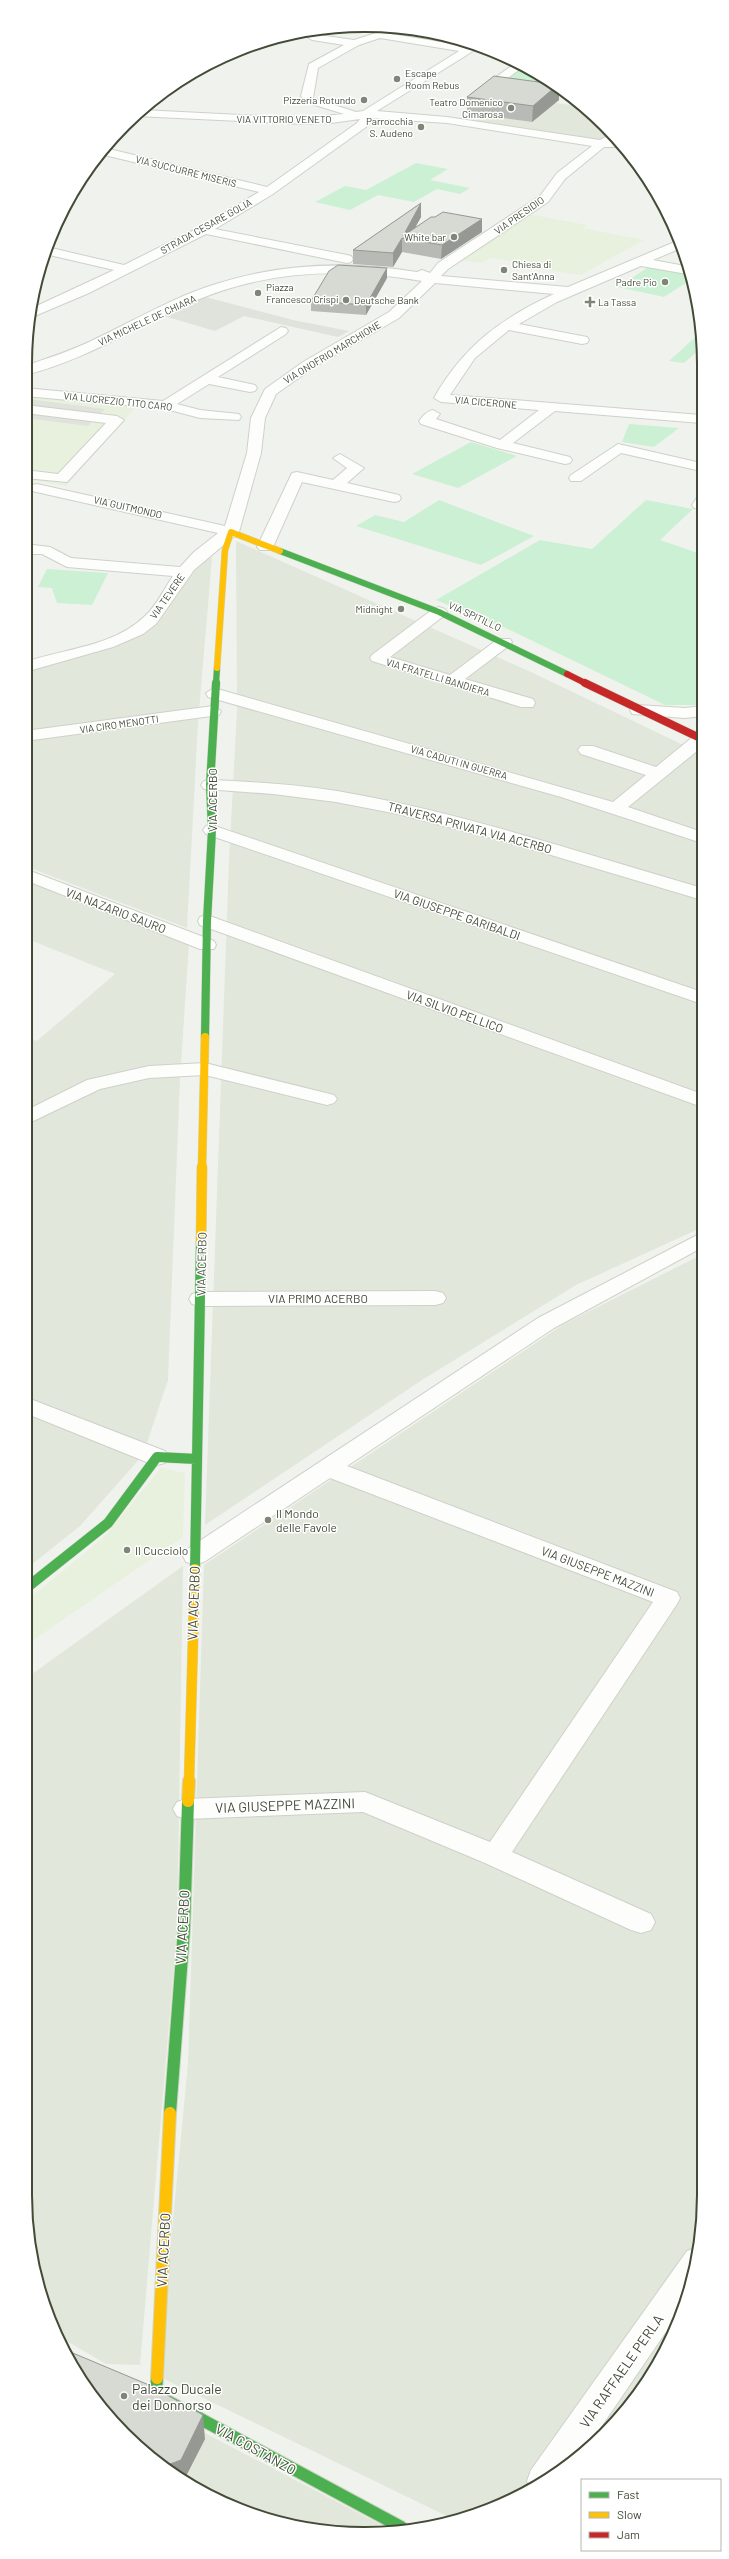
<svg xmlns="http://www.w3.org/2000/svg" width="729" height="2559" font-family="Barlow,sans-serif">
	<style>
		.residential { fill: #e1e7da }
		.education { fill: #e8f1de }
		.green { fill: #ccf0d3 }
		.parking { fill: #e0e2dc }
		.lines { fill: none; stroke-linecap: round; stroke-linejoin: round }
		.street-casing { stroke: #ced1ca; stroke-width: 2 }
		.fast-far3-casing { stroke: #ced6c6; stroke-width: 7 }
		.fast-far2-casing { stroke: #ced6c6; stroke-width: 9 }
		.fast-far1-casing { stroke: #ced6c6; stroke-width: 11 }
		.fast-casing { stroke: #ced6c6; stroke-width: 14 }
		.slow-far3-casing { stroke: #ced6c6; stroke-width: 7 }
		.slow-far2-casing { stroke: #ced6c6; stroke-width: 9 }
		.slow-far1-casing { stroke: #ced6c6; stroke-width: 11 }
		.slow-casing { stroke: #ced6c6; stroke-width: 14 }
		.jam-far1-casing { stroke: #ced6c6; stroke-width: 7 }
		.jam-casing { stroke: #ced6c6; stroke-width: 9 }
		.street { fill: #fdfdfc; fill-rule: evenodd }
		.fast-far3 { stroke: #4caf50; stroke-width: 6 }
		.fast-far2 { stroke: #4caf50; stroke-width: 8 }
		.fast-far1 { stroke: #4caf50; stroke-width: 10 }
		.fast { stroke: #4caf50; stroke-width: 12 }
		.slow-far3 { stroke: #ffc107; stroke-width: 6 }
		.slow-far2 { stroke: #ffc107; stroke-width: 8 }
		.slow-far1 { stroke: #ffc107; stroke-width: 10 }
		.slow { stroke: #ffc107; stroke-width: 12 }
		.jam-far1 { stroke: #c62828; stroke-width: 6 }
		.jam { stroke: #c62828; stroke-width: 8 }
		.wall { fill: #b8bbb5 }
		.shaded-wall { fill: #969993 }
		.building { fill: #d6dad2; stroke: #969993 }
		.poi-dot { fill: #808677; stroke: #fff; stroke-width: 1.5 }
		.labels { text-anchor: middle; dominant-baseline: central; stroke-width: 3; stroke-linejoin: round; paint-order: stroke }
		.far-poi-label { font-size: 10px; fill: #434b37; stroke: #fff; text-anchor: end }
		.far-street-label { font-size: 10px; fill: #434b37; stroke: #fff }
		.street-label { font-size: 12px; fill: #434b37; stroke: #fff }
		.poi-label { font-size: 12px; fill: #434b37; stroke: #fff; text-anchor: start }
		.near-street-label { font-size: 14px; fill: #434b37; stroke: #fff }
		.near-poi-label { font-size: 14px; fill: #434b37; stroke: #fff; text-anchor: start }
		.rim { fill: none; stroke: #434b37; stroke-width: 2 }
	</style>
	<rect width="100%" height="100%" fill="#f0f3ed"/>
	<path class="residential" d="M555,103l24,3 26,19 7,9 -15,7 -140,-21 10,-7 65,9z
		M236,541l295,131 171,82 1,473 -127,58 -154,95 -217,145 24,-665 8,-150z
		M198,558h14l-14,165 -11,205 -162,-62v-196l129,-47z
		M25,880l164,64 -9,135 -12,301 -25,75 -63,71 -55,44v-534l12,5 78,-67 -90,-36z
		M703,1254l1,940 -5,52 -128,183 -54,69 -60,23 -299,-145 30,-312 16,-499 360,-241z
		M183,1566l-6,363 -37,436 -34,-1 -48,-28 -7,-12 -20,-63 -6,-67v-515z
		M684,2296l-26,68 -38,55 -50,45z
		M111,2384l278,145 -47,4 -66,-11 -61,-23 -57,-35z"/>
	<path class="education" d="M528,214l59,11 -4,3 61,12 -63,35 -62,-9 3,-3 -31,-5 -10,5 -24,-3z
		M25,396l24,2 86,10 -69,78 -41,-7z
		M161,1468l24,5 -2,64 -158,109v-44l79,-65z"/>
	<path class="green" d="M522,66l35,25 -60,-5z
		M416,163l32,6 -18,11 40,8 -10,6 -23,-5 -23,13 -36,-7 -28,15 -35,-8 30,-16 21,4z
		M650,266l37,8 2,7 -25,16 -46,-10z
		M701,332v16l-17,15 -15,-2z
		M629,424l50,4 -25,19 -32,-5z
		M471,442l46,14 -59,32 -46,-14z
		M439,500l95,36 -53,29 -125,-39 19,-11 29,7z
		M646,500l47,9 -33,31 41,14 1,151h-37l-155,-75 -74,-30 104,-60 52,9z
		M47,569l61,4 -16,32 -35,-2 -5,-15 -14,-1z"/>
	<path class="parking" d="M198,295l95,25 56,11 -11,6 -94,-21 -29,15 -58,-17z
		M28,399l77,10 -17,17 -63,-8v-16z"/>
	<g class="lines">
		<defs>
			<path id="street" d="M379,32l99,16 -101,63 70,6 153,23 12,-6 4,7 -3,1 4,3 -2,2h-11l-39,32 -17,23 -100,67 -7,7 127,11 109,-46 2,8 -26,11 32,6 2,8 -46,-8 -84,36 -38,22 68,13 2,3 -2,3 -5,1 -73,-14 -34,28 -25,37 251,20v8l-146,-12 -42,32 57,14 2,3 -2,3 -5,1 -68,-16 -76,-24 -2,-3c4,-5 8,-10 14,-11l7,4 -4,5 64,21 39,-30 -98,-8 -7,-4c29,-51 67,-80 120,-104l-119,-11 -36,35 -86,50 -37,26 -11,24 -4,35 -22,79 -45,38 -38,54 -13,10 -30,13 -88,25v-10c39,-13 90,-16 120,-46 12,-11 19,-27 28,-40l-106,-9 -25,-13h-17v-10l25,3 21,11 109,9 14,-15 24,-19 -186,-42 -2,-3 2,-3 5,-1 188,42 22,-73 4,-35 14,-29 38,-27 86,-50 33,-31c-78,-14 -160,-11 -234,23 -54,24 -105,57 -163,71v-9c23,-8 46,-15 68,-26 41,-19 80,-43 123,-56 65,-21 135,-23 201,-12l5,-2 8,3 8,-10 102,-67 17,-23 35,-27 -145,-23 -76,-5 -5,9 -93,67 -58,35 132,26 4,1 2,3 -2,3 -4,1 -141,-29 -117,59 -59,25v-9l84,-39 -69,-16 2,-7 77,18 76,-38 59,-35 -159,-38 5,-6 162,39 90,-64 3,-4 -29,4 -27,1 -169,-8 7,-6 162,8 40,-4 -39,-12 -4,-6 8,-32 35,-19 -32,-5 -5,-3 5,-3 42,6zM380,38l79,13 -96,60 -7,1 -43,-14 5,-30 41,-23z
				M517,62l7,4 -24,18 55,5 7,5 -6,2 -70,-8v-4z
				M281,327l5,1 2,3 -2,3 -68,43 37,8 2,3 -2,3 -5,1 -41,-8 -32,20 23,6 39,4 2,3 -2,3 -39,-2 -34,-9 -141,-13v-8l138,13z
				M25,405l92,11 7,4 -57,62 -42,-4v-8l33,4 48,-51 -81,-10z
				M618,444l83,19v8l-80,-18 -40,28h-10l-2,-3 2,-3z
				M340,454l24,14 -17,15 52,12 2,3 -2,3 -5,1 -92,-20 -29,65 -3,3h-10l-3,-3 35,-74 5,-1 36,8 14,-12 -14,-10z
				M701,498v11l-7,-1 -2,-3 4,-6z
				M439,607l6,2 2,3 -2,3 -55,42 60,18 48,-36h12l2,3 -2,3 -45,34 68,20 2,4 -2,4h-12l-149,-46 -2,-3 2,-3 61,-46z
				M214,688l399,114 33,-27 -65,-21 -3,-4 3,-4h12l63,21 39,-32 7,-1v13l-74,60 74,25v11l-141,-46 -353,-100 -2,-4z
				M638,705l47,3 17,-2v10l-17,2 -53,-4 -2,-4 2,-4z
				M213,706l8,5 -2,4 -194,26v-10z
				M210,780c42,2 85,4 127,11 124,21 244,62 365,97v12l-188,-56 -116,-30 -62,-12 -63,-8 -69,-5 -3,-4 3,-4z
				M212,825l490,167v12l-496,-170 -3,-4 3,-4z
				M25,869l189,72 2,4 -2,4h-14l-175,-69z
				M207,915l495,179v13l-502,-182 -2,-4 2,-4z
				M205,1063l129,32 3,4 -3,4 -7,2 -122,-30 -56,3 -49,11 -75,36v-14l62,-31 62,-14z
				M703,1232v15l-149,81 -207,138 330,126 3,6 -3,6 -165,248 139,62 4,8 -4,8 -10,3 -10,-3 -146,-67 -122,-51 -177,7 -9,-3 -4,-7 4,-7 9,-3 179,-7 125,50 163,-240 -323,-124 -126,84 -9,2 -9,-2 -3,-6 3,-6 352,-232z
				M435,1291l8,2 3,5 -3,5 -8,2 -235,1 -8,-2 -3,-5 3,-5 8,-2z
				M25,1397l140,54 4,6 -4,6 -8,2 -8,-2 -124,-50z
				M698,2247v14l-22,56 -92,135 -13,12 -41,25 -3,-8 4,-11 156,-219z"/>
			<path id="fast-far3" d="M280,551l159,61 128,62
				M216,684l1,-16"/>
			<path id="fast-far2" d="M205,1037l2,-116 5,-91 -2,-45 6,-102"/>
			<path id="fast-far1" d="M195,1569l6,-327
				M25,1589l83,-66 49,-66 40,2"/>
			<path id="fast" d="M170,2113l14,-183 4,-129
				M157,2378l-1,17 245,132"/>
			<path id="slow-far3" d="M217,668l8,-118 6,-18 49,19"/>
			<path id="slow-far2" d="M202,1168l3,-131"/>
			<path id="slow-far1" d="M201,1242l1,-75
				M189,1782l6,-213"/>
			<path id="slow" d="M188,1801l1,-20
				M157,2378l13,-265"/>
			<path id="jam-far1" d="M567,674l20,10"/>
			<path id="jam" d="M585,683l117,56"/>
		</defs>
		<use href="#street" class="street-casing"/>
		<use href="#fast-far3" class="fast-far3-casing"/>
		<use href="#fast-far2" class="fast-far2-casing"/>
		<use href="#fast-far1" class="fast-far1-casing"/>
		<use href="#fast" class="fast-casing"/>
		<use href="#slow-far3" class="slow-far3-casing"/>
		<use href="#slow-far2" class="slow-far2-casing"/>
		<use href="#slow-far1" class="slow-far1-casing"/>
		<use href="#slow" class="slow-casing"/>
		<use href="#jam-far1" class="jam-far1-casing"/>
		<use href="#jam" class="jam-casing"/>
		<use href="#street" class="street"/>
		<use href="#fast-far3" class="fast-far3"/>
		<use href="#fast-far2" class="fast-far2"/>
		<use href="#fast-far1" class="fast-far1"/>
		<use href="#fast" class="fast"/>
		<use href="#slow-far3" class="slow-far3"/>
		<use href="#slow-far2" class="slow-far2"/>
		<use href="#slow-far1" class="slow-far1"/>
		<use href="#slow" class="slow"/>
		<use href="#jam-far1" class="jam-far1"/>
		<use href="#jam" class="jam"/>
	</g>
	<path class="wall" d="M546,83l13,9v8l-27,22 -65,-9v-16z
		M421,203v14l-6,10 20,-10 47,2v13l-41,27 -39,-7 -9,15 -40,-3v-14z
		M387,268v10l-21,37 -55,-4v-10z
		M109,2419l96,20 -21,41 -26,-16z"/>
	<path class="shaded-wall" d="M554,88l5,4v8l-27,22 1,-16z
		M421,203v14l-12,22 -6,-3z
		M482,219v13l-41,27 1,-14z
		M402,238v14l-9,15v-14z
		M387,268v10l-21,37v-10z
		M203,2415l2,24 -21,41 -13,-8 -1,-8z"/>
	<path class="building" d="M494,76l52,7 8,5 -21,18 -66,-9z
		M421,203l-18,33 28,-19h4l8,-5 39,7 -40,26 -40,-7 -9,15 -40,-3z
		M338,265l49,3 -21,37 -55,-4 18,-30z
		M68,2351l81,34 54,30 -22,45 -11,4 -20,-8 -41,-37z"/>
	<g class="poi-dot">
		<circle cx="397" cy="79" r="4"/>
		<circle cx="364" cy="100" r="4"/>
		<circle cx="511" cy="108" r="4"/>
		<circle cx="421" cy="127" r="4"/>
		<circle cx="454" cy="237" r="4"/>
		<circle cx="504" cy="270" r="4"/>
		<circle cx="665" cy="282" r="4"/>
		<circle cx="258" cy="293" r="4"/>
		<circle cx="346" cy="300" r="4"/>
		<path d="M588 296h4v4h4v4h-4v4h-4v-4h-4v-4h4z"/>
		<circle cx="401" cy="609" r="4"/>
		<circle cx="268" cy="1520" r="4"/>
		<circle cx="127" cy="1550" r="4"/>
		<circle cx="124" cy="2396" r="4"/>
	</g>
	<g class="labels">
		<g class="far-poi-label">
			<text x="405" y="73" text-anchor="start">Escape<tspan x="405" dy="12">Room Rebus</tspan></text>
			<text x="356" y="100">Pizzeria Rotundo</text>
			<text x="503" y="102">Teatro Domenico<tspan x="503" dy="12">Cimarosa</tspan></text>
			<text x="413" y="121">Parrocchia<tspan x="413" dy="12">S. Audeno</tspan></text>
			<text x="446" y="237">White bar</text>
			<text x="512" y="264" text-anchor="start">Chiesa di<tspan x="512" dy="12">Sant'Anna</tspan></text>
			<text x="657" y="282">Padre Pio</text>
			<text x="266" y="287" text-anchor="start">Piazza<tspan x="266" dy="12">Francesco Crispi</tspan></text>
			<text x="354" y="300" text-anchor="start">Deutsche Bank</text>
			<text x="598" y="302" text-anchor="start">La Tassa</text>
			<text x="393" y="609">Midnight</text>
		</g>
		<g class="far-street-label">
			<text x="284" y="119">VIA VITTORIO VENETO</text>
			<text transform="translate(186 171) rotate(14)">VIA SUCCURRE MISERIS</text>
			<text transform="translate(519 215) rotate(-35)">VIA PRESIDIO</text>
			<text transform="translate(206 226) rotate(-29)">STRADA CESARE GOLIA</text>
			<text transform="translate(147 320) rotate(-25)">VIA MICHELE DE CHIARA</text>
			<text transform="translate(332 352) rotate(-31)">VIA ONOFRIO MARCHIONE</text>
			<text transform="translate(118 401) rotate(6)">VIA LUCREZIO TITO CARO</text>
			<text transform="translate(486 402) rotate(5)">VIA CICERONE</text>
			<text transform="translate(128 507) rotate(13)">VIA GUITMONDO</text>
			<text transform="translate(167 596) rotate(-55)">VIA TEVERE</text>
			<text transform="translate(475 616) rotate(25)">VIA SPITILLO</text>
			<text transform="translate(438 677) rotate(17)">VIA FRATELLI BANDIERA</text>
			<text transform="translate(119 724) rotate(-8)">VIA CIRO MENOTTI</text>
			<text transform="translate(459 762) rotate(16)">VIA CADUTI IN GUERRA</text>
		</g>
		<g class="street-label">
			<text transform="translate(212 800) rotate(-90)">VIA ACERBO</text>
			<text transform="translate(470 827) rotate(15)">TRAVERSA PRIVATA VIA ACERBO</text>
			<text transform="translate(116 910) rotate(21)">VIA NAZARIO SAURO</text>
			<text transform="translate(457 914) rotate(19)">VIA GIUSEPPE GARIBALDI</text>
			<text transform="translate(455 1011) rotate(20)">VIA SILVIO PELLICO</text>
			<text transform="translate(201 1264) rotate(-89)">VIA ACERBO</text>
			<text x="318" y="1298">VIA PRIMO ACERBO</text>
			<text transform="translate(598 1571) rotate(21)">VIA GIUSEPPE MAZZINI</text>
		</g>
		<g class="poi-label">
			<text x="276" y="1513">Il Mondo<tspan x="276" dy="14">delle Favole</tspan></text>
			<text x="135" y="1550">Il Cucciolo</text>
		</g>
		<g class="near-street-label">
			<text transform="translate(193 1603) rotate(-88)">VIA ACERBO</text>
			<text transform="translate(285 1805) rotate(-2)">VIA GIUSEPPE MAZZINI</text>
			<text transform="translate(182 1927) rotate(-87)">VIA ACERBO</text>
			<text transform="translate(163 2250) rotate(-87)">VIA ACERBO</text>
			<text transform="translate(621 2371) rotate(-55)">VIA RAFFAELE PERLA</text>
			<text transform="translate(256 2449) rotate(29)">VIA COSTANZO</text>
		</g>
		<g class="near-poi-label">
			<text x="132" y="2388">Palazzo Ducale<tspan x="132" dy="16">dei Donnorso</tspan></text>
		</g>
	</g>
	<path d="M0 0H729V2559H0ZM364 32H365A332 332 0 0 1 697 364V2195A332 332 0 0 1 365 2527H364A332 332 0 0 1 32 2195V364A332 332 0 0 1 364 32Z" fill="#fff" fill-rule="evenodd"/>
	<path class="rim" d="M364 32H365A332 332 0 0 1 697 364V2195A332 332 0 0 1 365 2527H364A332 332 0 0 1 32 2195V364A332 332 0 0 1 364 32Z"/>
	<rect x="581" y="2479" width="140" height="72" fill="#ffffff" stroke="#b4b7af"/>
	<rect x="589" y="2492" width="20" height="6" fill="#4caf50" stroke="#b4b7af"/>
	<text x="617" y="2499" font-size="12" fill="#434b37">Fast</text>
	<rect x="589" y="2512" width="20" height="6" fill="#ffc107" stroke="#b4b7af"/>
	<text x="617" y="2519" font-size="12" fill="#434b37">Slow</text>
	<rect x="589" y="2532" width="20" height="6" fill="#c62828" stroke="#b4b7af"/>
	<text x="617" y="2539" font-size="12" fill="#434b37">Jam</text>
</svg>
